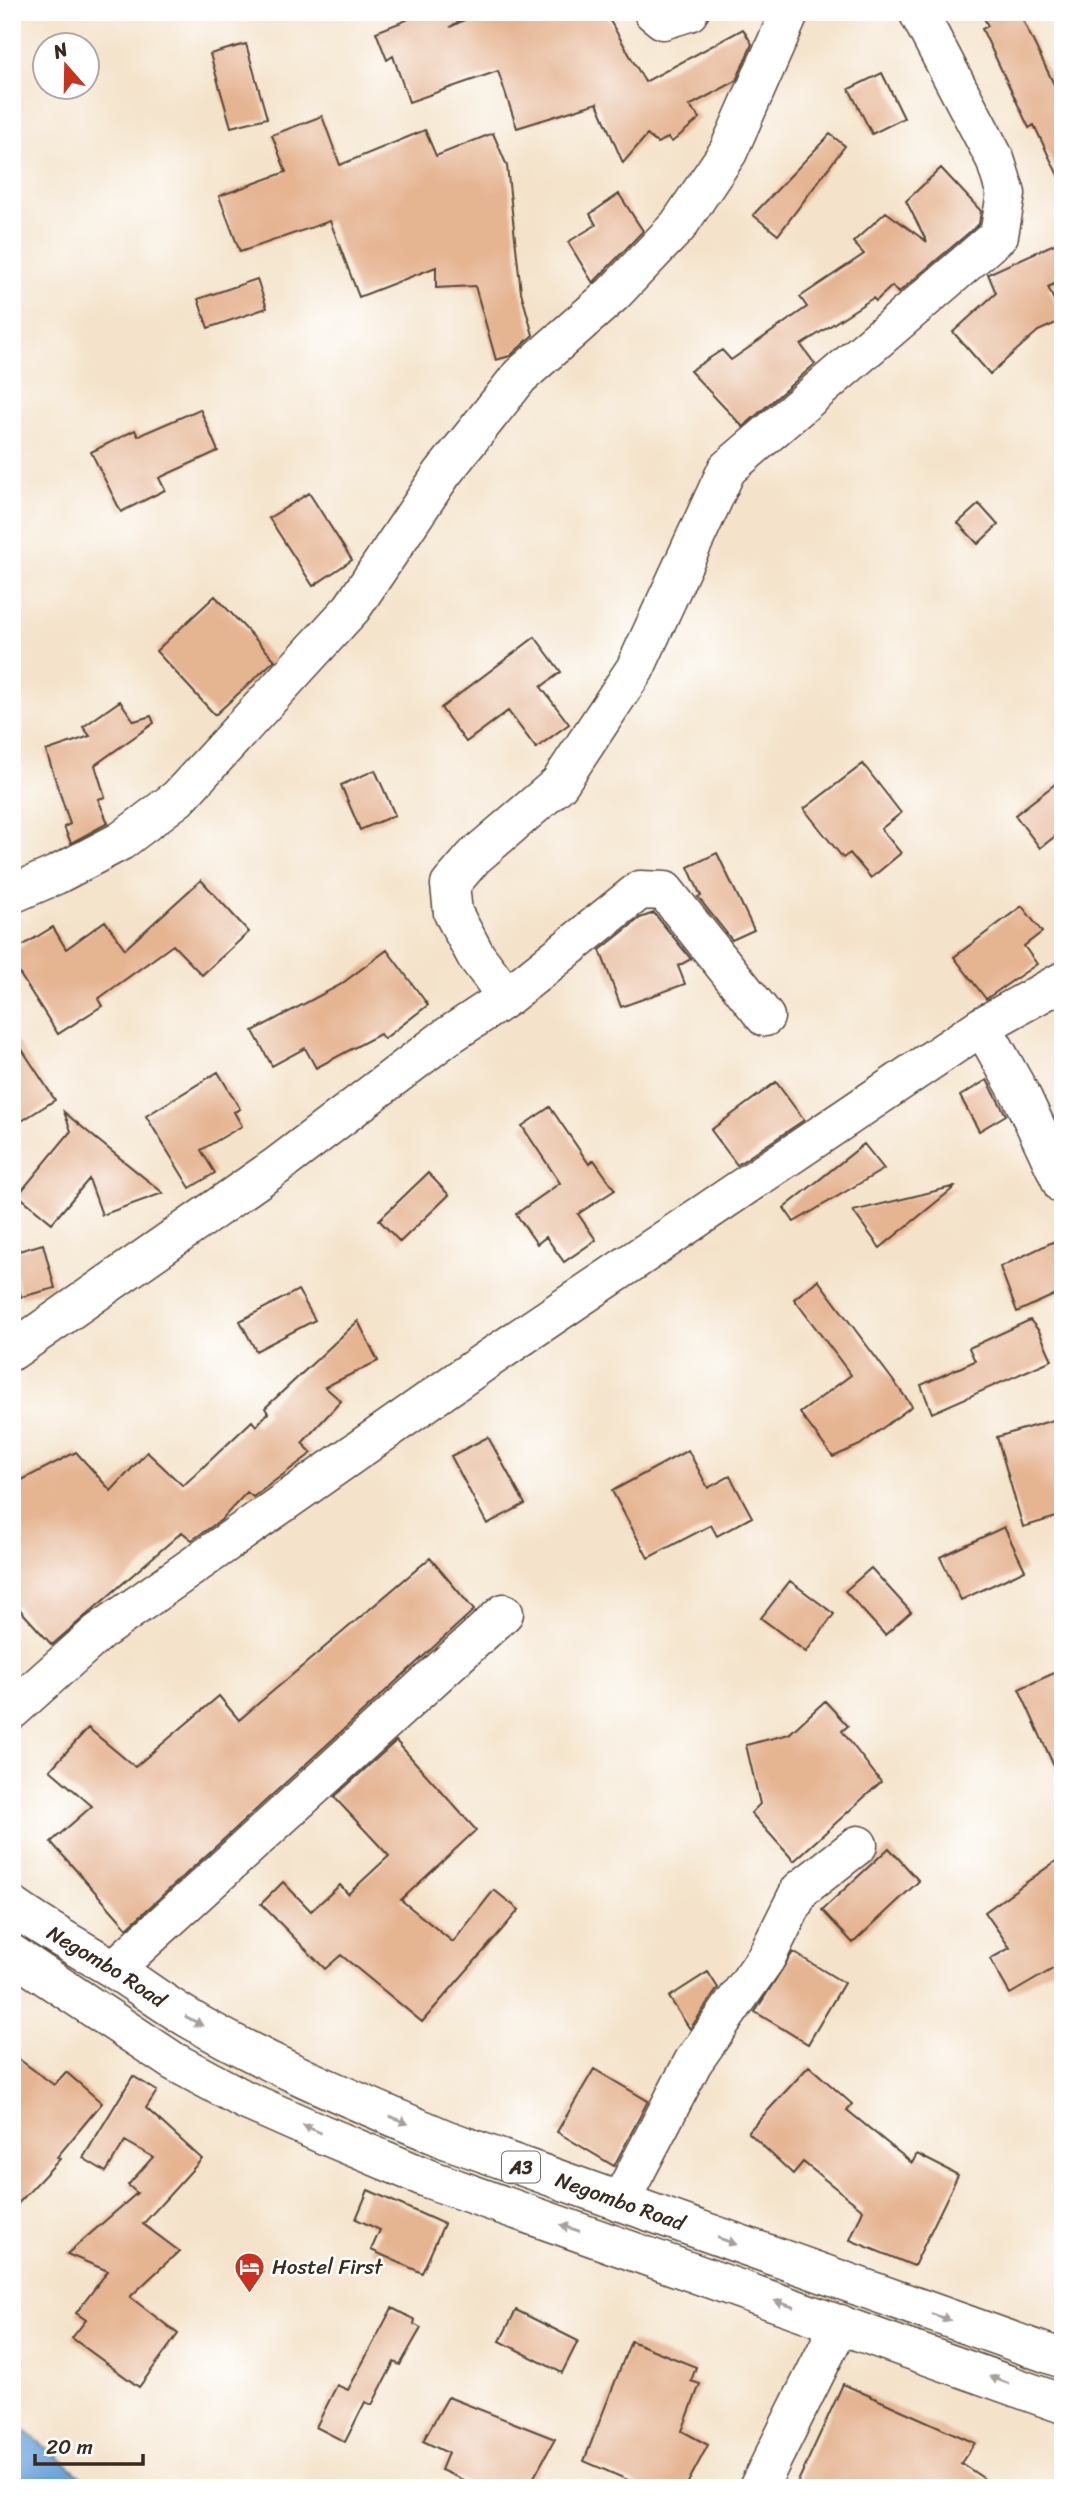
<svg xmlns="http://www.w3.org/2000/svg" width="1075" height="2500" font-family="Sriracha,sans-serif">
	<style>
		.water { fill: #6ba3da; stroke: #53667c; stroke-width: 2 }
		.building { fill: #e5b491 }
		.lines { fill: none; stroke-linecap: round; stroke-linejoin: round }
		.minor-casing { stroke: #574638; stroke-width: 41 }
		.highway-casing { stroke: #574638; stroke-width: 41 }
		.minor { stroke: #fff; stroke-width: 38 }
		.highway { stroke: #fff; stroke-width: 38 }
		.oneway { fill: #a79f9a }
		.labels { text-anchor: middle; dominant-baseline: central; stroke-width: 5; stroke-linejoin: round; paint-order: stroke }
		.shield { fill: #fff; stroke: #766a62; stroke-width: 2 }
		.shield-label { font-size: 19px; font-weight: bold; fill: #3b2a1e }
		.street-label { font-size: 21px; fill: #3b2a1e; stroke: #fff }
		.poi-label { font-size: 21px; fill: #3b2a1e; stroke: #fff; text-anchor: start }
	</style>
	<rect width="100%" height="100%" fill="#fff"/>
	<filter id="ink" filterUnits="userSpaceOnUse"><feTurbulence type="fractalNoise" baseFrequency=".0143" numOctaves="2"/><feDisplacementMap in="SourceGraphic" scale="14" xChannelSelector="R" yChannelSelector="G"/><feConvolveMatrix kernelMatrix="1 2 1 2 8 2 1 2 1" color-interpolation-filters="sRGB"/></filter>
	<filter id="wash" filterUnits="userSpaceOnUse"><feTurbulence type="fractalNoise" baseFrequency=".00686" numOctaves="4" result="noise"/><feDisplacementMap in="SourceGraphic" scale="28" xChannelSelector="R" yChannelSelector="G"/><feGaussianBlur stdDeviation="1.57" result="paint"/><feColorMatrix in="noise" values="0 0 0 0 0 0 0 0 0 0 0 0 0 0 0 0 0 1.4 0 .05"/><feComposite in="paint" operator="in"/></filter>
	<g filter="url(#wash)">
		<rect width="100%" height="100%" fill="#f4e3ca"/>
		<path class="water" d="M12,2420l84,68h-84z"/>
		<g id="blocks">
			<path class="building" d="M404,12h59l2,5 -15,10 30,-15h125l40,70 98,-53 9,15 -16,37 -47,25 11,12 -28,24 -4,-4 -11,5 -10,-8 -24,28 -26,-60 -80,25 -19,-57 -89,31 -16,-46 -6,4 -11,-28 31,-12z
				M981,12h38l44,91v83l-29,-61 -5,3 -47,-99 6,-3z
				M246,44l21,74 -36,9 -21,-73z
				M882,73l22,45 -32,16 -23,-45z
				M322,116l18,49 85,-35 11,26 57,-23 14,33 14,126 12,43 -23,21 -14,4 -21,-74 -39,2v-21l-77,30 -29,-76 -90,31 -21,-56 67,-24 -14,-37z
				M830,134l15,12 -67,89 -25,-20z
				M941,168l40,43 -2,13 -81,69 -6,-7 -16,15 -3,-3 -72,47 14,19 -72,63 -53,-56 32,-21 9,10 76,-53 -7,-10 64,-43 -11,-12 33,-30 41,30 -21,-41z
				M619,194l24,37 -50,52 -25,-41 28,-17 -6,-11z
				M1063,240v40l-15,7 15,33 -25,11 -48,43 -37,-42 43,-39 -8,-19z
				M257,279l10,29 -59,20 -10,-29z
				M200,409l18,42 -59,27 6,12 -44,22 -30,-60 44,-22 3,6z
				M309,493l43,67 -39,26 -44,-68z
				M979,504l19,21 -20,19 -20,-21z
				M215,596l60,64 -60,55 -59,-64z
				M535,637l26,35 -20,15 28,37 -33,24 -28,-37 -42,31 -25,-34z
				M120,701l14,20 17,-5 3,7 -59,42 10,32 -7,2 10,24 -37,20 -7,-16 6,-3 -24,-73 44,-15 -7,-9z
				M863,764l38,49 -20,16 20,24 -30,25 -21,-25 -7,5 -39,-49z
				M375,770l20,45 -35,15 -19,-45z
				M1063,778v52l-23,18 -25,-33z
				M717,853l37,77 -22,10 -34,-43 3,-1 -13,-29z
				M201,880l48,52 -47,43 -29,-30 -75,54 4,7 -44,28 -46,-72v-10l41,-25 13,22 39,-28 20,28z
				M1022,906l20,26 -18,14 13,18 -51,35 -32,-42z
				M654,913l37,46 -13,7 7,18 -64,23 -21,-57 40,-32z
				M387,950l41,55 -44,34 -4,-5 -64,34 -11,-20 -33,18 -19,-35 87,-46z
				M12,1034l43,66 -43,27z
				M218,1072l22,37 -6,3 8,14 -41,24 14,23 -25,15 -44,-72z
				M987,1080l19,35 -27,16 -19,-35z
				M776,1082l28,38 -67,45 -26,-35z
				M550,1107l39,57 5,-4 21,30 -37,24 18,26 -32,22 -18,-25 -9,7 -21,-30 44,-31 -38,-57z
				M64,1112l30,25 69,56 -61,22 -13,-36 -37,44 -34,-28 53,-64z
				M864,1144l20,25 -90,53 -10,-14z
				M428,1173l21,22 -49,47 -21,-22z
				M956,1186l-76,62 -27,-37z
				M1063,1237v54l-46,21 -17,-45z
				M43,1244l12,44 -34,9 -9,-44z
				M818,1280l94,126 -52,39 -27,12 -33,-44 51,-38 -57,-76z
				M298,1290l17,30 -59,31 -16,-30z
				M1030,1320l9,11 13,29 -120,53 -11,-28 54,-24 -6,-13z
				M358,1321l20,40 -53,26 16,14 -39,42 10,10 -59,44 -6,-5 -26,28 -29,20 -10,-8 -130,113 -40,-44v-116l64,-33 35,39 36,-39 36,34 69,-65 4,5 12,-13 -3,-5z
				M1063,1417v98l-40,12 -26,-90z
				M488,1437l37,67 -38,20 -36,-68z
				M688,1450l20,38 22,-12 22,41 -35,19 -6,-11 -63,33 -36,-67z
				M1004,1527l21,43 -64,30 -21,-43z
				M430,1558l44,52 -347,318 -76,-86 41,-36 -42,-36 38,-42 47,39 84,-71 20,24z
				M871,1568l40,44 -26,23 -40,-44z
				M790,1581l44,33 -28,38 -45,-34z
				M1063,1669v117l-44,-97z
				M825,1701l23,25 -6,5 39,51 -87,79 -43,-48 9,-9 -14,-59 43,-11z
				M396,1741l80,89 -75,70 52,42 41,-52 25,20 -97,112 -81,-67 -16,14 -64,-65 22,-22 28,29 29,-26 8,9 41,-38 -55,-59z
				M889,1848l30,33 -66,62 -31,-33z
				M1063,1856v107l-53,31 -20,-35 20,-11 -25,-36z
				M793,1952l51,31 -36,61 -53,-32z
				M708,1972l10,16 -28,41 -21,-32z
				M12,2054l42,31 12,-13 36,31 -45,54 3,2 -48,51z
				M809,2066l43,38 -5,6 65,53 5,-9 41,21 -44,91 -64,-26 13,-30 -60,-48 -10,12 -45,-42z
				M594,2069l54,32 -34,65 -57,-34z
				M133,2076l24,15 -11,17 56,51 -59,65 36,27 -49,46 48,37 -39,53 -67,-49 14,-18 -10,-7 32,-42 -41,-17 70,-61 -9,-8 25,-28 -28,-16 -19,31 -23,-14z
				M368,2190l76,34 -22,49 -51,-23 9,-20 -24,-11z
				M392,2308l23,12 -1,4 7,4 -21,37 -6,-3 -22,43 -7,-3 -20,40 -29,-15 21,-42 11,5z
				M516,2310l62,31 -16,32 -62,-32z
				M631,2341l65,26 -5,14 9,3 -18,47 26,14 -23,43h-39l-62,-27z
				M843,2384l132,59 -14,20 37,25h-203z
				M448,2397l107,42 -27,49h-47l-40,-18 7,-17 -25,-12z"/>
		</g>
	</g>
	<g filter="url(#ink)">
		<use href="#blocks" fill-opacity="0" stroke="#574638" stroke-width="2"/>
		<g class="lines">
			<defs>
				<path id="minor" d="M653,12l10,8 26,-8
					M12,894l44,-19 65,-34 57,-43 174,-190 90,-134 78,-98 93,-82 65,-68 50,-74 62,-140
					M507,997l133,-107 25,1 100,126
					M982,1026l40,71 41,88
					M12,1351l265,-185 168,-128 62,-41 -31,-41 -23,-43 -3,-28 24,-28 85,-73 76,-115 92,-200 272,-234 7,-41 -11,-35 -77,-147
					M12,1710l87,-78 385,-270 498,-336 81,-45
					M114,1969l390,-356
					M620,2202l73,-140 73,-104 34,-68 58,-45
					M758,2488l82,-164"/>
				<g id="highway">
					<path id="s1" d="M12,1906c32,23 66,42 100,62 26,16 50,35 76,50 82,48 170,84 257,121l618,220"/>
					<path d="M12,1954l161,107 72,39 77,34 107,45 634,225"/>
				</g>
			</defs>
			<use href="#minor" class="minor-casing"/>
			<use href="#highway" class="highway-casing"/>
			<use href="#minor" class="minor"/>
			<use href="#highway" class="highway"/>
		</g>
		<defs><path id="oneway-solid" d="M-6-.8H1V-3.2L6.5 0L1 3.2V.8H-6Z" transform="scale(1.75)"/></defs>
		<g class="oneway">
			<use href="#oneway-solid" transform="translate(194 2021) rotate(29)"/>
			<use href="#oneway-solid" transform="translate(399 2120) rotate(23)"/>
			<use href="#oneway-solid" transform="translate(312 2129) rotate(-156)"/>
			<use href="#oneway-solid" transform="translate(570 2228) rotate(-161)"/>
			<use href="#oneway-solid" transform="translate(727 2241) rotate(20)"/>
			<use href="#oneway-solid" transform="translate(784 2304) rotate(-161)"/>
			<use href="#oneway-solid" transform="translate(941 2317) rotate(19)"/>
			<use href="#oneway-solid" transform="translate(999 2380) rotate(-160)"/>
		</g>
	</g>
	<defs>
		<symbol id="hotel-pin" viewBox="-11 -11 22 30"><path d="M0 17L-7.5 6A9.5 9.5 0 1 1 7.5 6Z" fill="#c8321e" stroke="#fff"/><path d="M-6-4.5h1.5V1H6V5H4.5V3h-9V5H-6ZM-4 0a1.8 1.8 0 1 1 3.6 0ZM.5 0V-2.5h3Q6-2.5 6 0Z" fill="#fff"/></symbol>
	</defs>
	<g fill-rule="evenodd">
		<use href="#hotel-pin" x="232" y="2250" width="35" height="47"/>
	</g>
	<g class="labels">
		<rect class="shield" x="502" y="2151.5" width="38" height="31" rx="5"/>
		<g class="shield-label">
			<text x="521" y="2167">A3</text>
		</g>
		<g class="street-label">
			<text stroke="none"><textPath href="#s1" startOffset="112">Negombo Road</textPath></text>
			<text stroke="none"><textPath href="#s1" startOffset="679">Negombo Road</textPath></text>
		</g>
		<g class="poi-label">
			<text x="272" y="2267">Hostel First</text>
		</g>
	</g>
	<rect width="1075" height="2500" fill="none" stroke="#fff" stroke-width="42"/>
	<g transform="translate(66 66) rotate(340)"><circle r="33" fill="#ffffff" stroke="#b1aaa5" stroke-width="2"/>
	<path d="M0-5L12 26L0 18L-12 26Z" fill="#c8321e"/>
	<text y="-10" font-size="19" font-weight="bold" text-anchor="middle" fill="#3b2a1e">N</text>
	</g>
	<path d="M35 2454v10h108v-10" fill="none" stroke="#3b2a1e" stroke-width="3.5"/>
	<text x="46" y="2454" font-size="21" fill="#3b2a1e" stroke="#ffffff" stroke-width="5" paint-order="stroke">20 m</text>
</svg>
